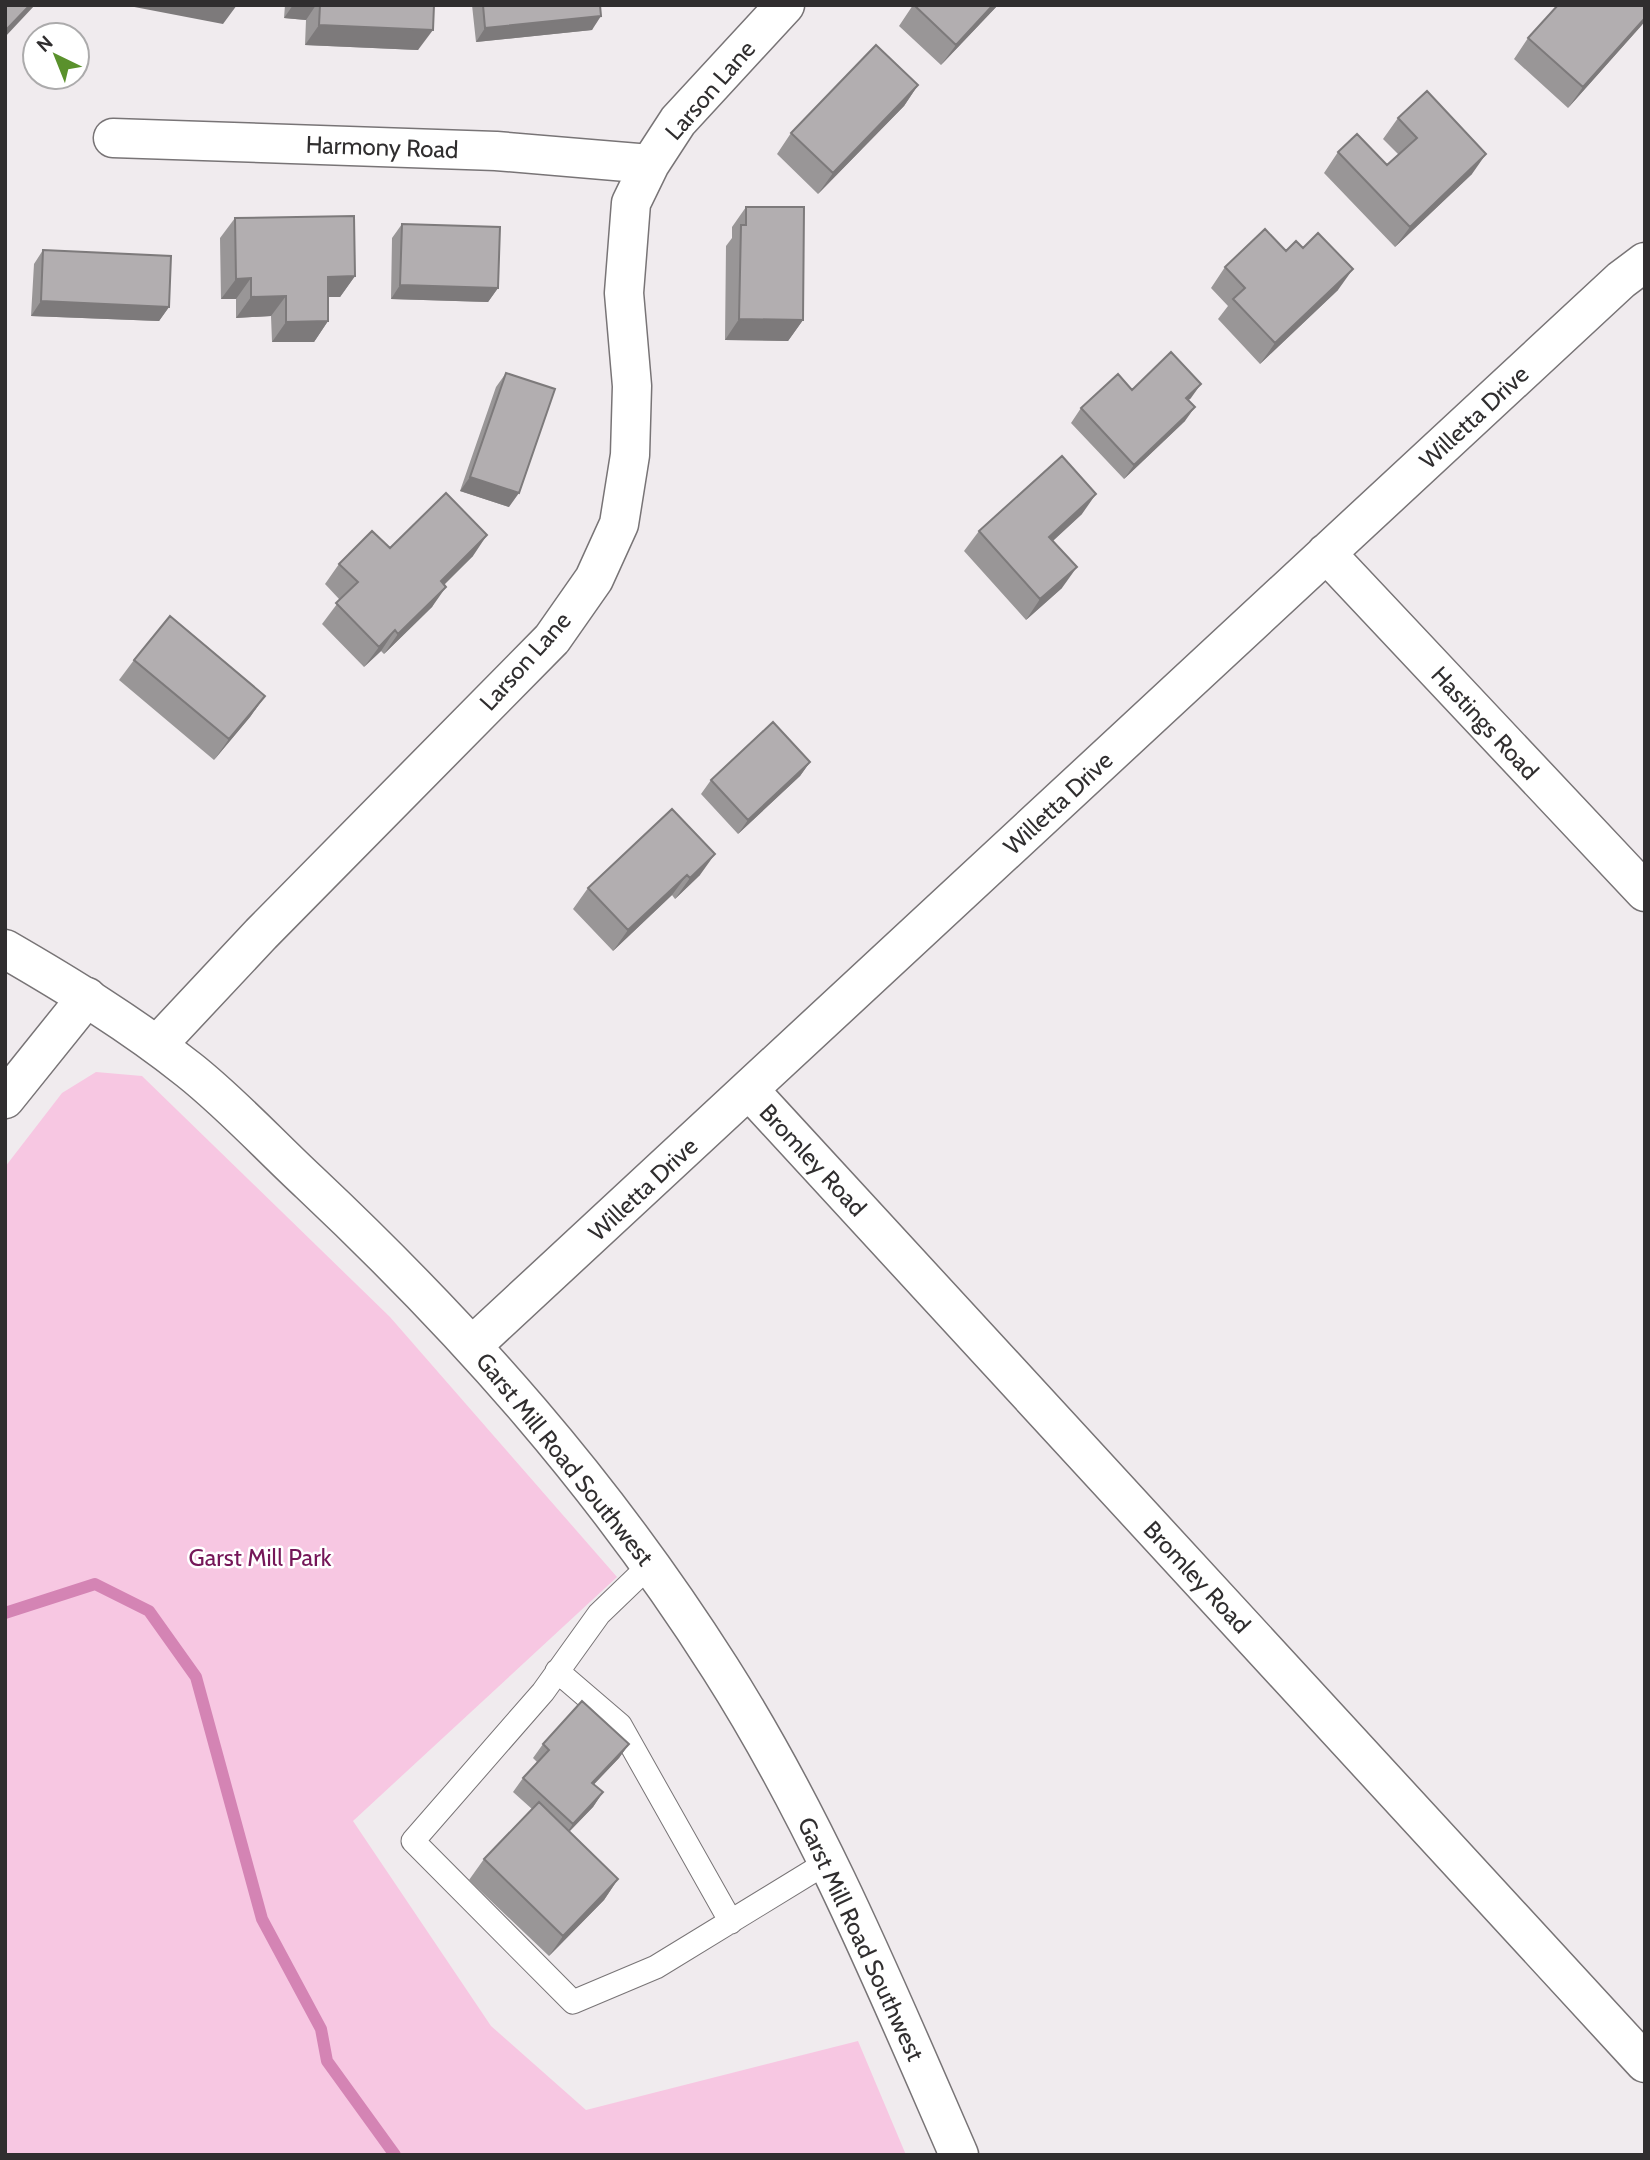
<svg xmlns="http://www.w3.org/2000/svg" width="1650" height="2160" font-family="Cabin,sans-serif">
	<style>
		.green { fill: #f7c7e2 }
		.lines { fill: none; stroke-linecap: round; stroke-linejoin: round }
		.stream { stroke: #d484b4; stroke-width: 12 }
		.service-casing { stroke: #787476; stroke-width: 25 }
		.minor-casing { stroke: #787476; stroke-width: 41 }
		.tertiary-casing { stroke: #787476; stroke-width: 41 }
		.service { stroke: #fff; stroke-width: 23 }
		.minor { stroke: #fff; stroke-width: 38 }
		.tertiary { stroke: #fff; stroke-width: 38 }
		.wall { fill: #999697 }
		.shaded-wall { fill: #7d7a7b }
		.building { fill: #b2aeb0; stroke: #7d7a7b; stroke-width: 2 }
		.labels { text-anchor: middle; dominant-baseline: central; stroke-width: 5; stroke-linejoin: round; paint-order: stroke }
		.street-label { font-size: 24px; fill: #302e2f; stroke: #fff }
		.park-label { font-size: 24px; fill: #751658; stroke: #fff }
	</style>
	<rect width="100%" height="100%" fill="#f0ebee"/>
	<path class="green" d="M96,1072l46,4 248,241 227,260 -264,244 138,205 95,84 272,-69 48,114h-901v-988l57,-74z"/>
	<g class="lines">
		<path class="stream" d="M5,1613l90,-29 54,27 47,66 66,242 59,110 6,32 68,94"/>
		<defs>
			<path id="service" d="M651,1564l-52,50 -56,78 -130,149 160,161 83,-35 170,-104
				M557,1671l63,54 111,197"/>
			<path id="minor" d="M113,138l383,13 154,13
				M1326,553l319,339
				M157,1045l104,-111 291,-295 42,-60 25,-55 11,-69 2,-69 -8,-93 7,-90 19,-39 28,-43 107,-116
				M750,1091l895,972
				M5,1099l82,-102
				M473,1345l1148,-1065 24,-18"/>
			<path id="tertiary" d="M5,949c64,37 126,75 184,121 43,34 81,76 121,113 158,149 293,301 410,485 97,152 167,322 239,487"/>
		</defs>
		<use href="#service" class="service-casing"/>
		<use href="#minor" class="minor-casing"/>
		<use href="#tertiary" class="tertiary-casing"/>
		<use href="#service" class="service"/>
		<use href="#minor" class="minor"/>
		<use href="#tertiary" class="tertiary"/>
	</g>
	<path class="wall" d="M285,5h149l-16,45 -113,-5 1,-25 -22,-2z
		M472,5h128l-8,25 -116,12z
		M913,5h85l-57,60 -42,-39z
		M1645,5v16l-4,5 -73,82 -54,-49 14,-21z
		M918,85l-14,21 -86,88 -41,-40 14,-21z
		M1398,118l74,56 -77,73 -71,-74 14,-21 49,13 12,-10 -16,-16z
		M746,207l57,113 -15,21 -63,-1 1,-94 6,-8v-11z
		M235,218l120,58 -15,21h-12v24l-14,21h-42l-1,-26 -35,2v-19h-15l-1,-61z
		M402,224l96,64 -10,14 -97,-3 1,-61z
		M43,250l126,57 -10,14 -128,-5 3,-52z
		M1286,251l52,39 -78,74 -42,-45 10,-13 -17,-18 14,-21z
		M506,373l3,134 -49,-16 36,-104z
		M1132,390l59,8 -3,2 -3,21 -61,58 -53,-56 10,-15z
		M1082,514l-29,27 9,47 -36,32 -62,-69 15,-20z
		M390,548l83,8 -29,28 -12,23 -48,47 -3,-3 -17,16 -42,-43 18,-24 -15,-16 14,-20z
		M134,660l131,36 -15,21 -36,43 -95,-80z
		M810,762l-10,14 -62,58 -37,-40 10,-14z
		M672,809l28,66 -25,24 -3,-4 -59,56 -40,-42 15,-21z
		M543,1744h86l-10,14 -25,26 9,8 -10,15 -24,25 49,47 -14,21 -55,56 -80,-76 15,-21 48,-50 -19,-17 10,-14 14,-16 -4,-4z"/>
	<path class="shaded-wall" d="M30,5h5l-30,32v-6z
		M124,5h113l-14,19z
		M293,5h23l-10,15 -22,-2z
		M993,5h5l-57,60 15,-20z
		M601,16l-9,14 -116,12 9,-14z
		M1645,18v3l-4,5 -73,82 15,-21z
		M319,25l114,5 -15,20 -113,-5z
		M918,85l-14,21 -86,88 15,-21z
		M1486,154l-14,20 -77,73 15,-20z
		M1353,269l-15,21 -78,74 15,-21z
		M355,276l-15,21h-27l15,-20z
		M251,278l-15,21h-15l15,-20z
		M400,285l98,3 -10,14 -97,-3z
		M286,296l-15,20 -35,2 15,-21z
		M41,301l128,6 -10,14 -128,-5z
		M739,319l64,1 -15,21 -63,-1z
		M328,321l-14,21h-42l14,-20z
		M1201,384l-10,14 -15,14 10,-14z
		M1195,407l-10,14 -61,58 10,-14z
		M470,477l49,16 -10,14 -49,-16z
		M1096,494l-14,20 -48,44 15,-21z
		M487,535l-14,21 -46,46 14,-21z
		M1077,567l-15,21 -36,32 14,-21z
		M446,587l-14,20 -48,47 14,-20z
		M395,630l-14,21 -17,16 15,-20z
		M265,696l-15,21 -36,43 15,-21z
		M810,762l-10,14 -62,58 10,-14z
		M715,854l-15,21 -25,24 15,-21z
		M687,875l-15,20 -59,56 15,-21z
		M629,1744l-10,14 -37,39 10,-14z
		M603,1792l-10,15 -30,31 10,-14z
		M618,1879l-14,21 -55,56 14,-20z"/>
	<path class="building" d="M5,5h25l-25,26z
		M320,5h114l-1,25 -114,-5z
		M483,5h117l1,11 -116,12z
		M914,5h79l-37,40z
		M1558,5h87v13l-62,69 -55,-49z
		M876,45l42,40 -85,88 -42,-40z
		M1427,91l59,63 -76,73 -72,-75 19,-18 30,31 30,-27 -19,-20z
		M746,207h58l-1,113 -64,-1 2,-94h5z
		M354,216l1,60 -27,1v44l-42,1v-26l-35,1v-19l-15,1 -1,-61z
		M402,224l98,3 -2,61 -98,-3z
		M1265,229l21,22 10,-10 7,7 15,-15 35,36 -78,74 -42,-44 12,-11 -20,-21z
		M43,250l128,6 -2,51 -128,-6z
		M1171,352l30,32 -15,14 9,9 -61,58 -53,-57 37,-34 14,16z
		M506,373l49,16 -36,104 -49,-16z
		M1062,456l34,38 -47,43 28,30 -37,32 -61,-68z
		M446,493l41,42 -46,46 5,6 -48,47 -3,-4 -16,17 -43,-44 22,-21 -19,-18 33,-33 18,17z
		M170,616l95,80 -36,43 -95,-79z
		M773,722l37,40 -62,58 -37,-40z
		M672,809l43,45 -25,24 -3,-3 -59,55 -40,-42z
		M582,1701l47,43 -37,39 11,9 -30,32 -50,-46 26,-28 -6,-6z
		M539,1802l79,77 -55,57 -79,-77z"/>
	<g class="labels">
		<g class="street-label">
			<text transform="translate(710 90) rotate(-49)">Larson Lane</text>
			<text transform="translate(382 147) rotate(2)">Harmony Road</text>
			<text transform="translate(1474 417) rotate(-43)">Willetta Drive</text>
			<text transform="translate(525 661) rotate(-48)">Larson Lane</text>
			<text transform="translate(1485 723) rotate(47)">Hastings Road</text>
			<text transform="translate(1058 803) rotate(-43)">Willetta Drive</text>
			<text transform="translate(813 1160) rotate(47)">Bromley Road</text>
			<text transform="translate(643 1189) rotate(-43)">Willetta Drive</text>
			<text transform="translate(565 1459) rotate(51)">Garst Mill Road Southwest</text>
			<text transform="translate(1197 1577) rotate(47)">Bromley Road</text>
			<text transform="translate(861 1939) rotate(65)">Garst Mill Road Southwest</text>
		</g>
		<g class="park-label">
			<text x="260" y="1557">Garst Mill Park</text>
		</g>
	</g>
	<rect width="1650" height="2160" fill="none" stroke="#302e2f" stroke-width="14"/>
	<g transform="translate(56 56) rotate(317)"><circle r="33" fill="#ffffff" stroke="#acabac" stroke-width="2"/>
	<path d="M0-5L12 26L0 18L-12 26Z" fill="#5a912c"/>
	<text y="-10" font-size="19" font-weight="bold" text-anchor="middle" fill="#302e2f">N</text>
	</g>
</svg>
